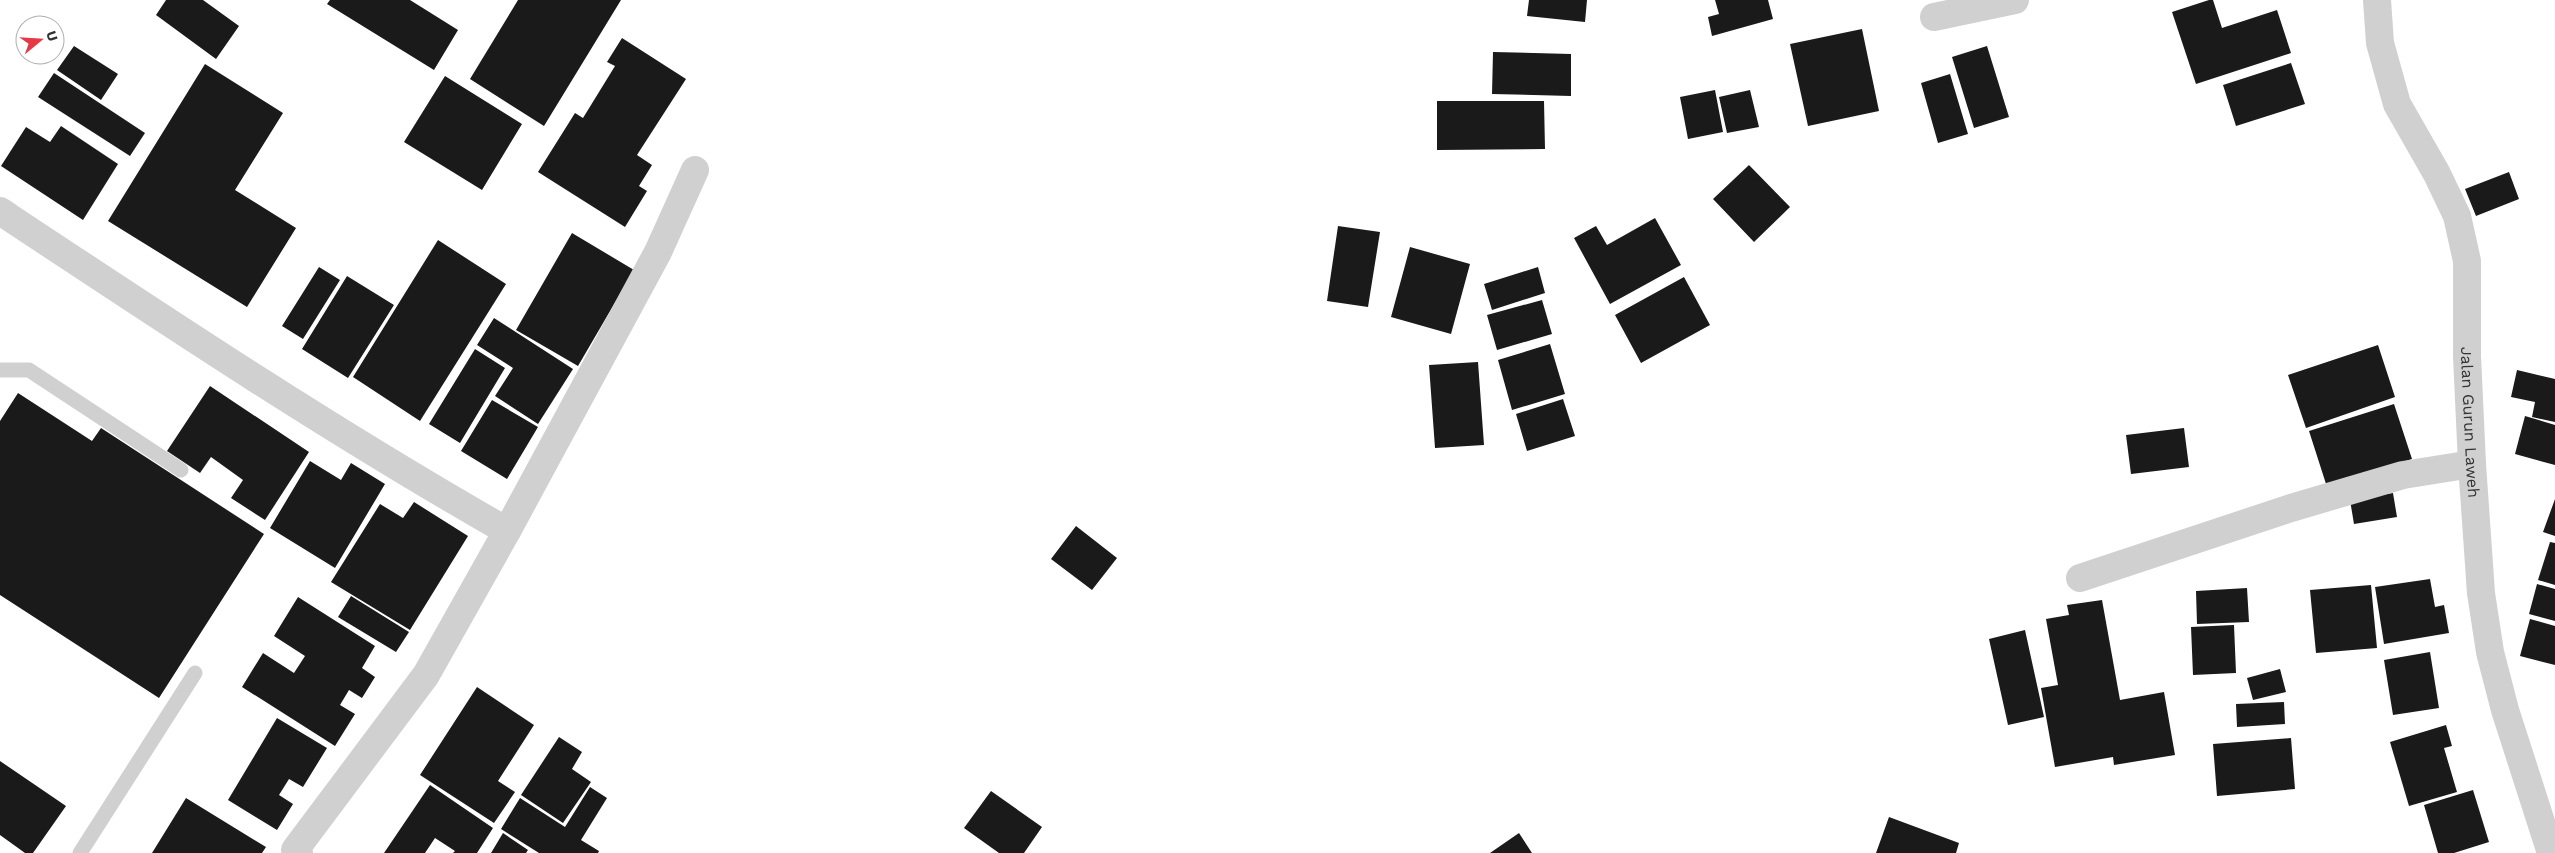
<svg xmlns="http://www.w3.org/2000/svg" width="2555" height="853" font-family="'Work Sans',sans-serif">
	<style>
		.building { fill: #1a1a1a }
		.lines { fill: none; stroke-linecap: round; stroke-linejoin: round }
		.service { stroke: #d0d0d0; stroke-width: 15 }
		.minor { stroke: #d0d0d0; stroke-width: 28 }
		.labels { text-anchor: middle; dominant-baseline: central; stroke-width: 5; stroke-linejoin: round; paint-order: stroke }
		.street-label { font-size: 16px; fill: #333; stroke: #fff }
	</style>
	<rect width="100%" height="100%" fill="#fff"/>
	<path class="building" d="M166,0h37l36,26 -23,33 -60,-44z
		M330,0h80l48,30 -24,40 -107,-66z
		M518,0h103l-77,126 -74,-47z
		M1529,0h58l-2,22 -58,-6z
		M1715,0h53l5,19 -61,17 -4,-19 11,-3z
		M2209,0h4l9,28 55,-18 14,43 -95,31 -24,-72z
		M1862,29l17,82 -71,15 -18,-82z
		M622,38l64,41 -49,76 15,10 -13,21 8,5 -22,36 -87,-55 37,-59 8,5 32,-52 -8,-4z
		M74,46l44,28 -17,26 -44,-30z
		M1987,46l22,71 -35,11 -22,-71z
		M1493,52l78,2v42l-79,-2z
		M2291,63l14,41 -69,22 -13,-41z
		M205,64l78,49 -48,77 61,38 -49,79 -139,-86z
		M54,73l91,60 -15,23 -92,-59z
		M1950,74l18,60 -30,9 -17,-60z
		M445,76l77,48 -40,66 -78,-48z
		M1715,90l8,42 -35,7 -8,-42z
		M1750,90l9,37 -32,6 -8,-36z
		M1437,101h107l1,48 -108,1z
		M61,126l57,38 -35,56 -82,-54 25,-39 24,15z
		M1749,165l41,42 -36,35 -41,-43z
		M2509,172l10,27 -43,17 -11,-27z
		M1655,218l26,47 -71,39 -36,-66 22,-12 11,19z
		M1338,226l42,6 -12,75 -41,-6z
		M572,233l62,37 -56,96 -62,-36z
		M438,240l68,44 -86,137 -67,-44z
		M1410,247l60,17 -19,70 -60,-17z
		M319,267l21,13 -37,59 -21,-13z
		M1538,267l7,26 -53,17 -8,-26z
		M347,276l47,29 -46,73 -46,-29z
		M1684,277l26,48 -69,38 -26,-48z
		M1542,300l10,34 -55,16 -10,-35z
		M494,318l79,51 -35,55 -43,-28 18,-28 -36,-23z
		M1550,344l15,50 -53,16 -14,-50z
		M2378,345l17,52 -89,31 -18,-53z
		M475,349l30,19 -45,75 -31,-19z
		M1478,362l6,83 -49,3 -6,-83z
		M2517,370l38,9v43l-23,-5 3,-15 -24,-5z
		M210,386l99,66 -44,68 -34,-22 12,-18 -32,-23 -11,16 -33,-22z
		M18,393l74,48 9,-13 163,106 -105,164 -159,-103v-174z
		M1563,399l12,37 -48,15 -11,-37z
		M492,400l46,27 -31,52 -46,-28z
		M2394,404l18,55 -85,28 -18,-56z
		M2525,416l30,9v40l-40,-11z
		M2184,428l5,39 -58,7 -5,-39z
		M310,461l31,19 10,-17 34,21 -50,84 -65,-40z
		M2393,493l4,24 -43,7 -4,-24z
		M2555,499v37l-12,-4z
		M414,502l54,34 -58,94 -79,-48 49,-78 23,14z
		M1076,526l41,32 -25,32 -41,-31z
		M2550,542l5,1v42l-17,-5z
		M2430,579l5,28 9,-2 5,28 -65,11 -9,-57z
		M2537,584l18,5v32l-26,-7z
		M2371,585l6,63 -61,5 -6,-63z
		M2247,588l2,34 -52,2 -1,-33z
		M351,596l58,36 -13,20 -58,-35z
		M298,597l77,49 -13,22 13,9 -13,21 -13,-8 -9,15 15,9 -20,32 -93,-59 21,-34 31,20 11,-17 -31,-20z
		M2102,600l18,100 44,-8 11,63 -61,10 -1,-8 -58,10 -14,-79 17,-3 -12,-66 23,-4 -2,-10z
		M2530,619l25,7v39l-35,-9z
		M2234,625l2,48 -43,2 -2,-48z
		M2025,630l19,87 -36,8 -19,-86z
		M2430,652l9,56 -46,7 -9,-55z
		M2280,669l6,23 -33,8 -6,-22z
		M477,687l57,38 -36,56 17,11 -21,31 -74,-48z
		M2284,702l1,22 -48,3 -1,-23z
		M277,718l50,30 -24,39 -14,-8 -10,16 14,9 -16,26 -49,-30z
		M2446,725l6,21 -8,2 13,44 -48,14 -19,-64z
		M559,737l23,15 -10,17 19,13 -28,41 -42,-28z
		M2291,738l4,51 -78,7 -4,-52z
		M0,761l66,45 -33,47h-8l-25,-18z
		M430,785l63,43 -16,25h-24l2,-2 -20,-13 -10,15h-41z
		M590,787l17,11 -26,42 18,11 -1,2h-59l-38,-24 19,-31 45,29z
		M2473,790l16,52 -35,11h-16l-14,-48z
		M991,791l51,36 -18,26h-25l-35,-25z
		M186,798l80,49 -4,6h-110z
		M1889,817l70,26 -3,10h-80z
		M503,833l25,17 -2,3h-35z
		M1519,833l13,20h-42z"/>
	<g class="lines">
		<path class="service" d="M0,370h29l152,100
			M80,853l115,-180"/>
		<g class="minor">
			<path id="s1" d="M2377,0l3,43 17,61 40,70 20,42 10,45v95l5,108 9,129 9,59 15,58 46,143"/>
			<path d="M1934,17l81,-17"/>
			<path d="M0,211c166,110 333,221 507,320l-81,144 -131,175 4,3"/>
			<path d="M507,531l151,-279 37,-82"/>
			<path d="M2080,578l211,-70 112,-33 69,-11"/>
		</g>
	</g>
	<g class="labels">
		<g class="street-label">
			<text stroke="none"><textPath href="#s1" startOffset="441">Jalan Gurun Laweh</textPath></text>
		</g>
	</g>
	<g transform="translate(40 40) rotate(72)"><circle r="24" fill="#ffffff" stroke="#adadad"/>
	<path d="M0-4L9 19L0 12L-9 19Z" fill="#e63946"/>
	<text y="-8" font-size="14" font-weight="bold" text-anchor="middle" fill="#333333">U</text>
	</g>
</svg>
